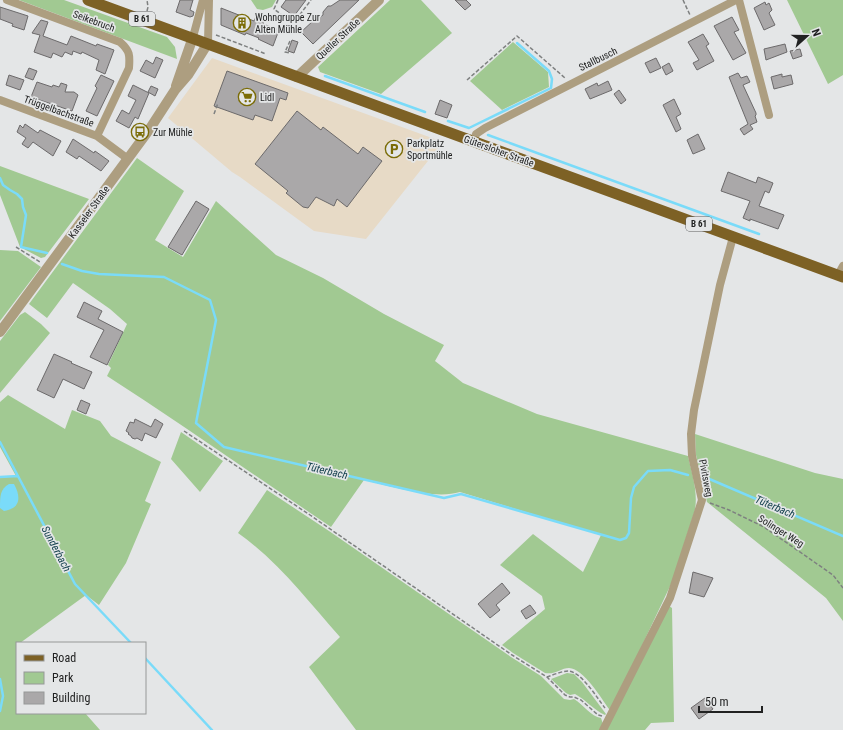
<svg xmlns="http://www.w3.org/2000/svg" width="843" height="730" font-family="'Roboto Condensed',sans-serif">
	<style>
		.commercial { fill: #e7dac6 }
		.green { fill: #a1c992 }
		.water { fill: #7adbf9 }
		.lines { fill: none; stroke-linecap: round; stroke-linejoin: round }
		.stream { stroke: #7adbf9; stroke-width: 2.5 }
		.building { fill: #aaa8a9; stroke: #6c6a6b }
		.path { stroke: #7e8080; stroke-width: 1.5; stroke-dasharray: 4 2; stroke-linecap: butt }
		.minor { stroke: #ad9e80; stroke-width: 8 }
		.tertiary { stroke: #ad9e80; stroke-width: 10 }
		.primary { stroke: #7d6125; stroke-width: 11 }
		.labels { text-anchor: middle; dominant-baseline: central; stroke-width: 3.5; stroke-linejoin: round; paint-order: stroke }
		.shield { fill: #e4e6e7; stroke: #5c5d5d; stroke-width: 1 }
		.shield-label { font-size: 9px; font-weight: bold; fill: #212222 }
		.poi-label { font-size: 10px; fill: #212222; stroke: #e4e6e7; text-anchor: start }
		.street-label { font-size: 10px; fill: #212222; stroke: #e4e6e7 }
		.water-label { font-size: 11px; font-style: italic; fill: #16424f; stroke: #e4e6e7 }
	</style>
	<rect width="100%" height="100%" fill="#e4e6e7"/>
	<path class="commercial" d="M212,58l231,84 -77,97 -52,-8 -74,-54 -8,-5 -64,-54z"/>
	<path class="green" d="M19,0h45l103,37 8,10 2,12z
		M251,0h25l-4,7 -9,3 -6,-1z
		M390,0h31l31,33 -71,61 -61,-22 -2,-5z
		M787,0h56v75l-15,9z
		M513,42l35,30 1,15 -47,23 -32,-29z
		M137,158l47,33 -29,49 28,17 33,-56 60,54 47,23 61,36 60,31 -9,16 28,22 74,31 151,42c4,18 10,35 7,54l-23,72 -60,127h-3c-8,-11 -25,-40 -40,-41 -8,0 -14,7 -24,5l-32,-20 -11,-8 43,-36 -3,-13 -42,-31 33,-31 50,38 18,-37 -141,-43c-26,8 -69,-6 -96,-12l-33,47c-74,-50 -148,-102 -224,-151l4,-8 -3,-3 19,-41 -17,-15 -37,-26 -26,35 -18,-14z
		M0,166l89,33 -44,58 -4,1 -21,-11 -20,-52z
		M0,250l18,1 23,16 -41,54z
		M25,312l16,12 9,9 -50,60v-52l20,-26z
		M8,395l57,34 7,-19 28,11 11,15 50,26 -16,39 6,3 -25,59 -27,42 -13,-10 -66,48h-3v70h68l15,17h-100v-252l16,-2 -16,-29v-45z
		M181,432l42,29 -23,31 -29,-33z
		M695,434l120,39 28,6v142l-17,-23 -119,-96 -11,-47z
		M267,490l62,41 182,126 30,19 23,23 6,1 4,-1c9,5 17,18 27,19l2,6 -4,6h-243l-47,-63 31,-30c-32,-36 -62,-76 -102,-104z
		M669,606l3,2 2,114 -23,1 -6,7h-39z
		M567,673l7,1 8,8 24,32 -1,1c-11,-5 -19,-15 -30,-21l-5,1 -4,-2 -15,-14z"/>
	<path class="water" d="M9,484h5c7,13 7,24 -10,27l-4,-3c0,-12 0,-19 9,-24z"/>
	<g class="lines">
		<path class="stream" d="M325,76l100,36
			M448,121l21,7 82,-40 1,-9 -3,-8 -32,-28
			M488,135l271,99
			M0,178l3,7 7,5 7,4 5,5 1,8 3,8 -5,32 26,6
			M62,264l20,7 17,3 65,3 46,23 6,20 -20,103 28,24 220,51 17,-4 159,46 6,-2 3,-5 2,-35 3,-11 14,-16 22,-1 18,5
			M0,442l75,142 56,59
			M0,477l18,-1
			M707,478l136,58
			M145,658l67,72
			M0,679l3,17 -3,15"/>
	</g>
	<path class="building" d="M180,0h13l-3,10 4,2 -1,4 -3,1 -14,-5z
		M286,0h20l-12,16 -13,-9z
		M340,0h19l-46,44 -12,-12 12,-11 1,1 9,-7v-3l5,-6h3z
		M455,0h11l5,5 -6,5z
		M765,2l1,3 3,-2 3,7 -3,3 6,12 -11,5 -10,-22z
		M0,7l28,9 -4,14 -12,-4 1,-2 -13,-5z
		M221,8l33,13 2,-5 8,4 -1,4 16,6 -6,16 -15,-7 1,-1 -13,-5 -1,2 -24,-10z
		M732,17l7,13 -5,2 12,21 -13,7 -19,-34z
		M41,20l7,2 -5,14 24,9 4,-9 25,10 1,-2 17,6 -9,24 -9,-4 3,-10 -17,-8 -1,2 -8,-3 -1,4 -7,-3 -3,5 -9,-4 -2,5 -17,-6 6,-17 -8,-2z
		M703,34l6,10 -3,2 8,15 -17,9 -4,-7 6,-3 -11,-18z
		M292,40l6,2 -4,11 -6,-2z
		M785,44l2,8 -21,8 -2,-11z
		M800,49l2,7 -9,3 -3,-8z
		M156,57l7,3 -8,18 -15,-7 6,-11 7,4z
		M656,58l5,10 -11,5 -5,-10z
		M669,63l4,8 -7,4 -4,-8z
		M29,68l8,3 -4,9 -8,-3z
		M227,71l61,22 -2,7 -6,-2 -8,23 -17,-6 -2,5 -39,-14z
		M738,73l3,5 6,-2 3,6 -7,3 13,28v2l-1,1 2,6 -7,3 3,4 -9,6 -4,-6 8,-5 -19,-47z
		M782,74v3l9,-2 2,9 -19,5 -3,-12z
		M9,75l15,5 -4,10 -14,-5z
		M101,75l13,6 -17,35 -11,-5 11,-23 -2,-2z
		M608,81l4,9 -22,9 -5,-10 12,-6 1,3z
		M37,82l15,5 1,-2 6,2 2,-4 6,2 -2,7h9l4,3 -6,16 -41,-14z
		M133,85l16,8 -11,26 -3,-2 -6,11 -13,-7 6,-11 7,4 7,-14 -8,-4z
		M151,86l7,3 -3,7 -7,-4z
		M619,90l7,10 -5,4 -7,-10z
		M674,99l7,15 -5,3 5,12 -5,3 -13,-27z
		M440,100l12,5 -5,13 -12,-4z
		M297,111l24,19 2,-3 35,27 5,-7 19,14 -35,46 -10,-8 -3,7 -18,-9 -8,11 -5,-1 -17,-14 2,-2 -33,-27z
		M25,124l13,9 2,-3 21,11 -8,15 -20,-14 -5,6 -6,-4 4,-6 -9,-6 3,-7 3,3z
		M698,134l7,15 -12,5 -6,-14z
		M73,139l21,14 1,-2 14,10 -8,10 -22,-15 -2,3 -11,-7z
		M728,172l28,11 2,-6 15,6 -4,10 -4,-2 -6,15 25,9 -6,14 -28,-10v2l-7,-3 7,-17 -29,-10z
		M196,201l13,8 -27,46 -14,-8z
		M84,302l18,9 -4,8 25,13 -16,33 -17,-8 14,-27 -27,-13z
		M54,354l18,8 -1,1 21,9 -8,17 -21,-10 -9,19 -17,-8z
		M81,400l9,4 -4,10 -9,-4z
		M135,419l16,8 4,-8 8,5 -7,14 -11,-5 -3,8 -5,-3 -2,1 -3,-1 -1,-2 -3,-2 1,-1 -3,-2 4,-9 4,1z
		M693,572l20,6 -9,19 -15,-4z
		M502,583l8,10 -14,12 4,5 -10,8 -12,-14z
		M530,605l6,8 -10,6 -5,-8z
		M705,698l8,11 -14,10 -8,-11z"/>
	<g class="lines">
		<path class="path" d="M278,0l-4,9 12,9 9,3 16,-21
			M683,0l7,15
			M147,11l1,-4 -1,-7
			M216,35l50,19
			M290,41l-5,11 5,1
			M467,80l50,-44 48,42
			M214,114l4,-11
			M16,247l24,15
			M184,431l126,84 202,140 35,22 18,18 5,2h4l7,3 17,15 4,1
			M710,503l19,7 35,17 69,48 10,13
			M547,677c6,-2 15,-6 21,-6 13,0 29,27 37,37"/>
		<path class="minor" d="M7,0l113,42c10,9 10,13 9,26l-32,68
			M739,0l30,115
			M193,37l10,-37
			M208,43l1,-43
			M0,100l97,36 31,23
			M474,141l2,-7 9,-6 251,-128
			M838,275l5,-9
			M603,730l67,-132 32,-98 -10,-44 -1,-22 3,-24 26,-125 13,-48"/>
		<path class="tertiary" d="M297,77l82,-77
			M176,86l17,-49
			M0,332l149,-202 26,-40 13,-15 20,-32"/>
		<path class="primary" d="M88,0l755,277"/>
	</g>
	<defs>
		<symbol id="building-ring" viewBox="-11 -11 22 22"><circle r="9.5" fill="#e4e6e7" stroke="#7b6c07" stroke-width="1.5"/><path d="M-4-6H4V6H1V3H-1V6H-4ZM-2.5-4.3h1.7v1.8h-1.7ZM.8-4.3h1.7v1.8H.8ZM-2.5-1h1.7V.8h-1.7ZM.8-1h1.7V.8H.8Z" fill="#7b6c07"/></symbol>
		<symbol id="supermarket-ring" viewBox="-11 -11 22 22"><circle r="9.5" fill="#e4e6e7" stroke="#7b6c07" stroke-width="1.5"/><path d="M-6-5.5h2.5l.6 2H6L4.5 2H-2.5L-4.4-4H-6ZM-1.5 3.2a1.3 1.3 0 1 0 .1 0ZM3 3.2a1.3 1.3 0 1 0 .1 0Z" fill="#7b6c07"/></symbol>
		<symbol id="bus-ring" viewBox="-11 -11 22 22"><circle r="9.5" fill="#e4e6e7" stroke="#7b6c07" stroke-width="1.5"/><path d="M-5-6H5V4H4V6H2V4H-2V6H-4V4H-5ZM-3.5-4V0h7V-4ZM-3.5 1.2v1.5H-2V1.2ZM2 1.2v1.5H3.5V1.2Z" fill="#7b6c07"/></symbol>
		<symbol id="parking-ring" viewBox="-11 -11 22 22"><circle r="9.5" fill="#e4e6e7" stroke="#7b6c07" stroke-width="1.5"/><path d="M-3.5-5.5H1a3.5 3.5 0 0 1 0 7H-1V5.5H-3.5ZM-1-3.4V-.6H.8a1.4 1.4 0 0 0 0-2.8Z" fill="#7b6c07"/></symbol>
	</defs>
	<g fill-rule="evenodd">
		<use href="#building-ring" x="232" y="13" width="20" height="20"/>
		<use href="#supermarket-ring" x="237" y="87" width="20" height="20"/>
		<use href="#bus-ring" x="130" y="122" width="20" height="20"/>
		<use href="#parking-ring" x="384" y="139" width="20" height="20"/>
	</g>
	<g class="labels">
		<g class="shield">
			<rect x="129" y="12" width="26" height="14" rx="3"/>
			<rect x="686" y="217" width="26" height="14" rx="3"/>
		</g>
		<g class="shield-label">
			<text x="142" y="19">B 61</text>
			<text x="699" y="224">B 61</text>
		</g>
		<g class="poi-label">
			<text x="255" y="17">Wohngruppe Zur<tspan x="255" dy="12">Alten Mühle</tspan></text>
			<text x="260" y="97">Lidl</text>
			<text x="153" y="132">Zur Mühle</text>
			<text x="407" y="143">Parkplatz<tspan x="407" dy="12">Sportmühle</tspan></text>
		</g>
		<g class="street-label">
			<text transform="translate(94 21) rotate(20)">Seikebruch</text>
			<text transform="translate(338 39) rotate(-43)">Queller Straße</text>
			<text transform="translate(598 59) rotate(-26)">Stallbusch</text>
			<text transform="translate(59 111) rotate(20)">Trüggelbachstraße</text>
			<text transform="translate(499 151) rotate(20)">Gütersloher Straße</text>
			<text transform="translate(89 212) rotate(-54)">Kasseler Straße</text>
			<text transform="translate(706 478) rotate(79)">Pivitsweg</text>
			<text transform="translate(781 531) rotate(32)">Solinger Weg</text>
		</g>
		<g class="water-label">
			<text transform="translate(327 471) rotate(13)">Tüterbach</text>
			<text transform="translate(775 507) rotate(23)">Tüterbach</text>
			<text transform="translate(56 549) rotate(62)">Sunderbach</text>
		</g>
	</g>
	<rect x="16" y="642" width="130" height="72" fill="#e4e6e7" stroke="#969898"/>
	<rect x="24" y="655" width="20" height="6" fill="#7d6125" stroke="#969898"/>
	<text x="52" y="662" font-size="12" fill="#212222">Road</text>
	<rect x="24" y="672" width="20" height="12" fill="#a1c992" stroke="#969898"/>
	<text x="52" y="682" font-size="12" fill="#212222">Park</text>
	<rect x="24" y="692" width="20" height="12" fill="#aaa8a9" stroke="#969898"/>
	<text x="52" y="702" font-size="12" fill="#212222">Building</text>
	<g transform="translate(807 36) rotate(69)" stroke="#e4e6e7" stroke-width="3" paint-order="stroke">
	<path d="M0-3L7 15L0 10L-7 15Z" fill="#212222"/>
	<text y="-6" font-size="11" font-weight="bold" text-anchor="middle" fill="#212222">N</text>
	</g>
	<path d="M699 706v6h63v-6" fill="none" stroke="#212222" stroke-width="2"/>
	<text x="705" y="706" font-size="12" fill="#212222" stroke="#e4e6e7" stroke-width="3" paint-order="stroke">50 m</text>
</svg>
